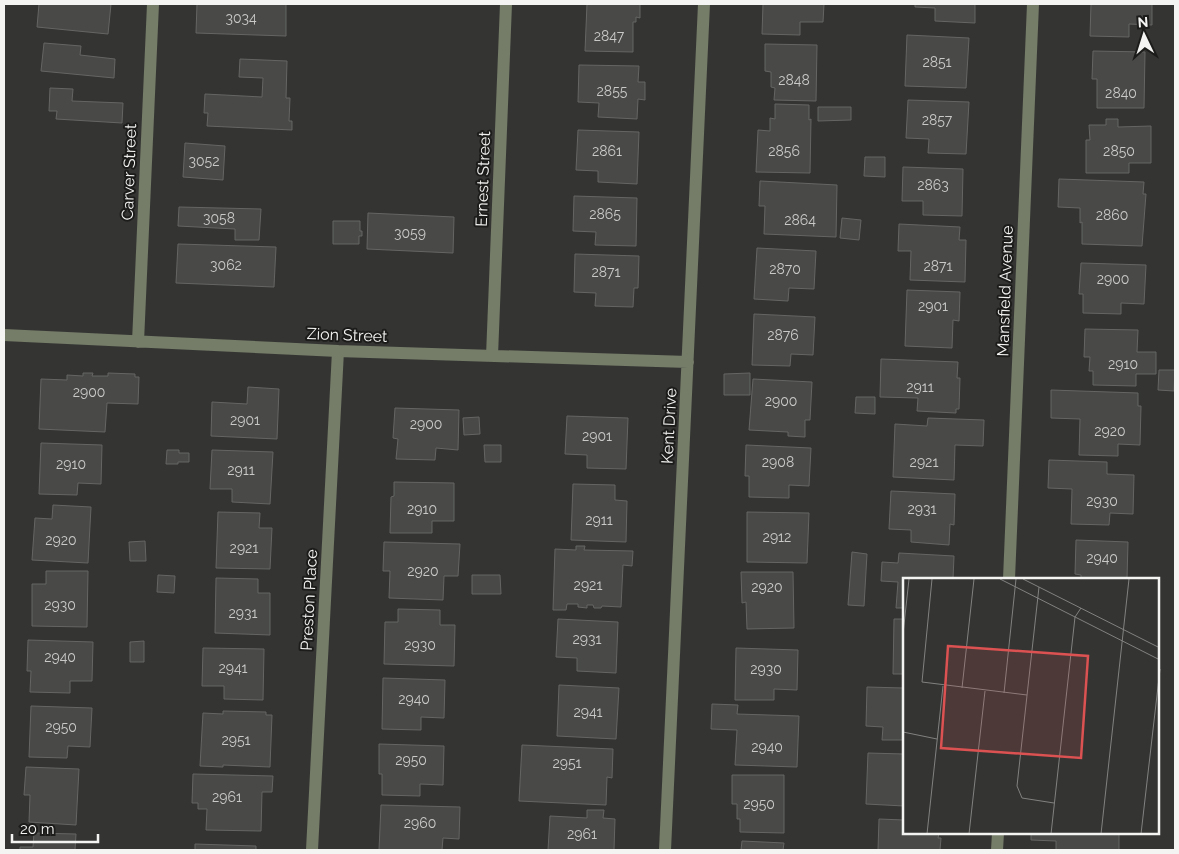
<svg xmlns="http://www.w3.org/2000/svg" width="1179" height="854" font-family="Raleway,sans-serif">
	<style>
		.building { fill: #494a48; stroke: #656663 }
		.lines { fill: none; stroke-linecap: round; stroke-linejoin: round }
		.minor { stroke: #757c68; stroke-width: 12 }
		.labels { text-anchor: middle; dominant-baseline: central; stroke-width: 4; stroke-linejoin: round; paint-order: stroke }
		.number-label { font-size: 14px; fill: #c9cac8 }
		.street-label { font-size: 16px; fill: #f4f5f3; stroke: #1c1c1b }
		.inset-road { fill: none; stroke: #818280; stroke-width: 1 }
		.view { fill: #dc5151; fill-opacity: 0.15; stroke: #dc5151; stroke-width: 2.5 }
		.inset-edge { fill: none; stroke: #f4f5f3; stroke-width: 2.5 }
	</style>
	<rect width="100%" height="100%" fill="#343533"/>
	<path class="building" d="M39,4h72l-3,30 -71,-7z
		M197,4h89v32l-90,-3z
		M587,4h53v14l-4,-1v5h-3v30l-48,-1z
		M763,4h61l-1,18h-23v13l-38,-1z
		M915,4h60v19l-40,-2v-13l-20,-1z
		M1091,4h61v21l-23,-1v13l-39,-1z
		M907,35l62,3 -3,50 -61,-2z
		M44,43l37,3 -1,9 35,4 -1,19 -73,-7z
		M765,44l52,1 -1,56 -42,-1 1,-12 -4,-1v-15l-6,-1z
		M1093,51l52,1 -1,56h-47v-29h-5z
		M240,59l47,2 -1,37h4l-1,23h3v9l-85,-4 1,-13h-4l1,-19 57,3 1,-19 -24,-1z
		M579,65l60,1 -1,16h7v18l-7,-1 -1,20 -39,-2 1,-14 -21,-1z
		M50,88l23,1 -1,12 51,2 -1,20 -66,-4 1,-8h-8z
		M908,100l61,2 -3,52 -38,-1 1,-14 -23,-1z
		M775,104l34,1v15l2,-1 -1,54 -54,-1 2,-42 12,1v-13l5,1z
		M818,107h33v13l-33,1z
		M1106,119h12v8l33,-1v37h-22v10h-43v-33h4l-1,-15h17z
		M578,130l61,2 -2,52 -39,-2v-11l-22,-1z
		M185,143l40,3 -2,34 -40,-3z
		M865,157h20v20l-21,-1z
		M903,167l60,2 -1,47 -39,-1v-14h-21z
		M1059,179l85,3 -1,12h3l-4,52 -60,-2v-22l-2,1v-15l-22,-1z
		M760,181l77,4 -1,52 -72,-3 1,-28h-6z
		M574,196l63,2 -1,48 -41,-1 1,-13 -23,-1z
		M179,207l82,2 -2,31h-24v-11l-57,-3z
		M368,213l86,4 -1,36 -86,-4z
		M842,218l19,2 -2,20 -19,-2z
		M333,221h27v10h2v5h-3v8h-26z
		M899,224l61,3 -1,13h7l-1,42 -55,-2 1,-29h-13z
		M178,244l98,3 -2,40 -98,-4z
		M757,248l59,3 -2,38 -25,-1 -1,13 -34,-2z
		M575,254l64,2 -1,32h-4l-1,19 -38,-1 1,-13 -22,-1z
		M1081,263l65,2 -2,39 -23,-1v11l-38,-1v-19h-4z
		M907,290l53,2 -1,29 -6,-1 -1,28 -47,-2z
		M754,314l61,3 -2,38 -22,-1 -1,12 -38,-1z
		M1085,329l53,1 -1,22h19v22h-20v12l-43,-1v-14h-4l1,-14h-6z
		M881,359l77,3 -1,16h3l-1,31h-3v4l-39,-2 1,-13 -38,-1z
		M1159,370h16l-1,21 -16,-1z
		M83,373h10l-1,3h16v-3l27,1v3h4l-1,27 -31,-1 -2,29 -66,-3 2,-50 26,1v-5l16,1z
		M750,373v22h-26v-21z
		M753,379l59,3 -2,38h-5v17l-17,-1v-4l-39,-2z
		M248,387l31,2 -2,50 -66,-3 1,-34 35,2z
		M1051,390l87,3v13h3l-1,39 -22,-1v12l-39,-1 1,-36 -29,-1z
		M856,397h19v17l-20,-1z
		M395,408l64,2 -1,40 -22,-2 -1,12 -39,-1 2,-20 -5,-1z
		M567,416l61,2 -2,51 -39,-1v-13l-22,-1z
		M479,417l1,17 -16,1 -1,-17z
		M928,418l56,2 -1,26 -28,-1 -1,35 -61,-3 2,-53 32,2z
		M41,443l61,2 -1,39 -23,-1 -1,12 -38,-1z
		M484,445h17v17h-16z
		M746,445l65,3 -2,38 -20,-1v13l-40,-1v-21h-4z
		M167,450h12v3h10v9h-11v2h-12z
		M212,450l61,2 -3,52 -38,-2v-13h-22z
		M1049,460l58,2v12l27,1 -1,39 -23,-1 -1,12 -38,-1 1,-35 -24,-1z
		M394,482l60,1v38h-22v12h-42l1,-36 3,-1z
		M573,484l42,1v15l12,1 -1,41 -55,-2z
		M891,491l64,3 -1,31 -4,-1 -1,21 -38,-3v-12l-22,-1z
		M53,505l38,2 -3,56 -56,-3 3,-42 17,1z
		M218,512l42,1 -1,15h13l-2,41 -54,-1z
		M747,512l62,1 -2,50 -60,-1z
		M1076,540l52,2 -1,37h-46v-4l-6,-1z
		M145,541l1,20h-16l-1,-19z
		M384,542l76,2 -2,32h-14l-1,24 -54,-2 1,-27h-7z
		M576,546h9l-1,4 49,1 -1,15 -9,-1 -2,42 -19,-1 -1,2h-7l-1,-3h-6v3l-9,-1v-3h-11l-1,6h-13l2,-61 21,1z
		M852,552l15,2 -3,52 -16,-1z
		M899,553l55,3 -1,23h-49v29h-8l2,-26 -17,-1 1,-19 16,1z
		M46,571h42l-1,56 -55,-1v-42h14z
		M741,572h52l1,56 -47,1 -1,-27 -4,1z
		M158,575l17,1 -1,17 -17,-1z
		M472,575h28l1,19h-29z
		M216,578l42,1v14h12v42l-55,-2z
		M398,609l42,1v15h15l-1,41 -70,-2 1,-42h13z
		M558,619l60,3 -2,51 -39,-2v-13l-21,-1z
		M894,619h10v55h-11z
		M28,640l65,2 -1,39h-22v12l-40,-1 1,-21h-4z
		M144,641v21h-14v-20z
		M203,648l61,1 -1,51 -39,-1v-13h-22z
		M736,648l62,2 -1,40 -23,-1v11h-39z
		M383,678l62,2 -1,38 -23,-1v13l-39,-1z
		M904,679v61h-22l1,-13 -17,-1 1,-39 36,1z
		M559,685l60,3 -3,51 -59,-3z
		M712,704l26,1 -1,9 62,2 -2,51 -62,-2 2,-35 -26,-1z
		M31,706l61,2 -2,39 -22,-1 -1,12 -38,-1z
		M223,711l43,1v3h6l-2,52 -47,-2v2l-23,-1 3,-53 20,1z
		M379,744l65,2 -1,39 -23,-1v12l-38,-1v-21h-3z
		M522,745l91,4 -1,29 -5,-1 -1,28 -87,-4z
		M868,753l36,1v52l-38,-2z
		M26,767l53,2 -3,56 -47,-3 1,-27h-6z
		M193,774l80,2 -1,16h-10l-1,39 -55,-1 1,-21h-9v-6h-6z
		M732,775h52v58l-44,-1v-13h-3v-15h-5z
		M381,805l79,2 -1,32 -16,-1 -1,12h-63z
		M587,810h17l-1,8 12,1 -1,31h-66l2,-34 37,2z
		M879,819l25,1v13h35l-1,5h3l-1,12h-62z
		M34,833l42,1 -1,16h-55v-3h13z
		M1031,833h88v17h-63v-9l-25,-1z
		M742,841l42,2 -1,7h-42z
		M195,844l61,2v4h-61z"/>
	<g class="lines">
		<path class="minor" d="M4,335l334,16 350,11
			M138,342l15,-338
			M492,356l14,-352
			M1009,579l24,-575
			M312,850l26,-499
			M665,850l39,-846
			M997,850l1,-17"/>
	</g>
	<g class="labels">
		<g class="number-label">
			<text x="241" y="18">3034</text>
			<text x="609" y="36">2847</text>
			<text x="937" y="62">2851</text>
			<text x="794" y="80">2848</text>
			<text x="612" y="91">2855</text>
			<text x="1121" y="93">2840</text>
			<text x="937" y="120">2857</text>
			<text x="607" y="151">2861</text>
			<text x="784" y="151">2856</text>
			<text x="1119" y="151">2850</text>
			<text x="204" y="161">3052</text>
			<text x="933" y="185">2863</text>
			<text x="605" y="214">2865</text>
			<text x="1112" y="215">2860</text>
			<text x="219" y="218">3058</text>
			<text x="800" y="220">2864</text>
			<text x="410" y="233">3059</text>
			<text x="226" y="265">3062</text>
			<text x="938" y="266">2871</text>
			<text x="785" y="269">2870</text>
			<text x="606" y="272">2871</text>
			<text x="1113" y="279">2900</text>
			<text x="933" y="306">2901</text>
			<text x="783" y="335">2876</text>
			<text x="1123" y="364">2910</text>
			<text x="920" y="387">2911</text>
			<text x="89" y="392">2900</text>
			<text x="781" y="401">2900</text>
			<text x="245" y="420">2901</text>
			<text x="426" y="424">2900</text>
			<text x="1110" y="431">2920</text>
			<text x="597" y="436">2901</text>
			<text x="778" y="462">2908</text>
			<text x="924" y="462">2921</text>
			<text x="71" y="464">2910</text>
			<text x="241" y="470">2911</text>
			<text x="1102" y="501">2930</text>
			<text x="422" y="509">2910</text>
			<text x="922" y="509">2931</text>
			<text x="599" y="520">2911</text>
			<text x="777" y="537">2912</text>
			<text x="61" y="540">2920</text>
			<text x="244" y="548">2921</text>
			<text x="1102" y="558">2940</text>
			<text x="423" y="571">2920</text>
			<text x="588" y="585">2921</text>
			<text x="767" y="587">2920</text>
			<text x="60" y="605">2930</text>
			<text x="243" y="613">2931</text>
			<text x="587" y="639">2931</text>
			<text x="420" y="645">2930</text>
			<text x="60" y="657">2940</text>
			<text x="233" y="668">2941</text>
			<text x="766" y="669">2930</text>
			<text x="414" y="699">2940</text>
			<text x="588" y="712">2941</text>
			<text x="61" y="727">2950</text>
			<text x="236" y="740">2951</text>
			<text x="767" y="747">2940</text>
			<text x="411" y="760">2950</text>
			<text x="567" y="763">2951</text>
			<text x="227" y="797">2961</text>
			<text x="759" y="804">2950</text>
			<text x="420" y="823">2960</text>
			<text x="582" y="834">2961</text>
		</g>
		<g class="street-label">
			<text transform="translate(129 172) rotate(-88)">Carver Street</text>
			<text transform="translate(483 179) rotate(-88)">Ernest Street</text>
			<text transform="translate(1005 291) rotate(-88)">Mansfield Avenue</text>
			<text transform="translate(347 335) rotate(2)">Zion Street</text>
			<text transform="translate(669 426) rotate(-87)">Kent Drive</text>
			<text transform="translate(309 600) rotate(-87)">Preston Place</text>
		</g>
	</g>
	<g transform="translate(903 578)">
		<rect width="256" height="256" fill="#343533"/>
		<path class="inset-road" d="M29,1l-10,103 105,13M97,1l160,81M120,1l137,69M136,9l-22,199 5,12 32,5M0,56l6,-55M59,110l12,-109M101,115l12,-114M0,154l34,7M24,256l16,-148M66,256l16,-143M148,256l24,-217 6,-9M198,256l28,-255M238,256l19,-165"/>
		<path class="view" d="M45,68l140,10 -7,102 -140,-10z"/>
		<rect width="256" height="256" class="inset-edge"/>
	</g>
	<rect width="1179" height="854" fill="none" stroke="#f4f5f3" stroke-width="10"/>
	<g transform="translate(1144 35) rotate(356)" stroke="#1c1c1b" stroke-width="4" paint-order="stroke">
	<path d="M0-4L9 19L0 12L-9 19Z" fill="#f4f5f3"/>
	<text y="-8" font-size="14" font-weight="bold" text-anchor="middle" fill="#f4f5f3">N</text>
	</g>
	<path d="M12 834v8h86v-8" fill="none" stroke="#f4f5f3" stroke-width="2.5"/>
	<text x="20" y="834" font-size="15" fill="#f4f5f3" stroke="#1c1c1b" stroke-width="4" paint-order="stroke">20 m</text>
</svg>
